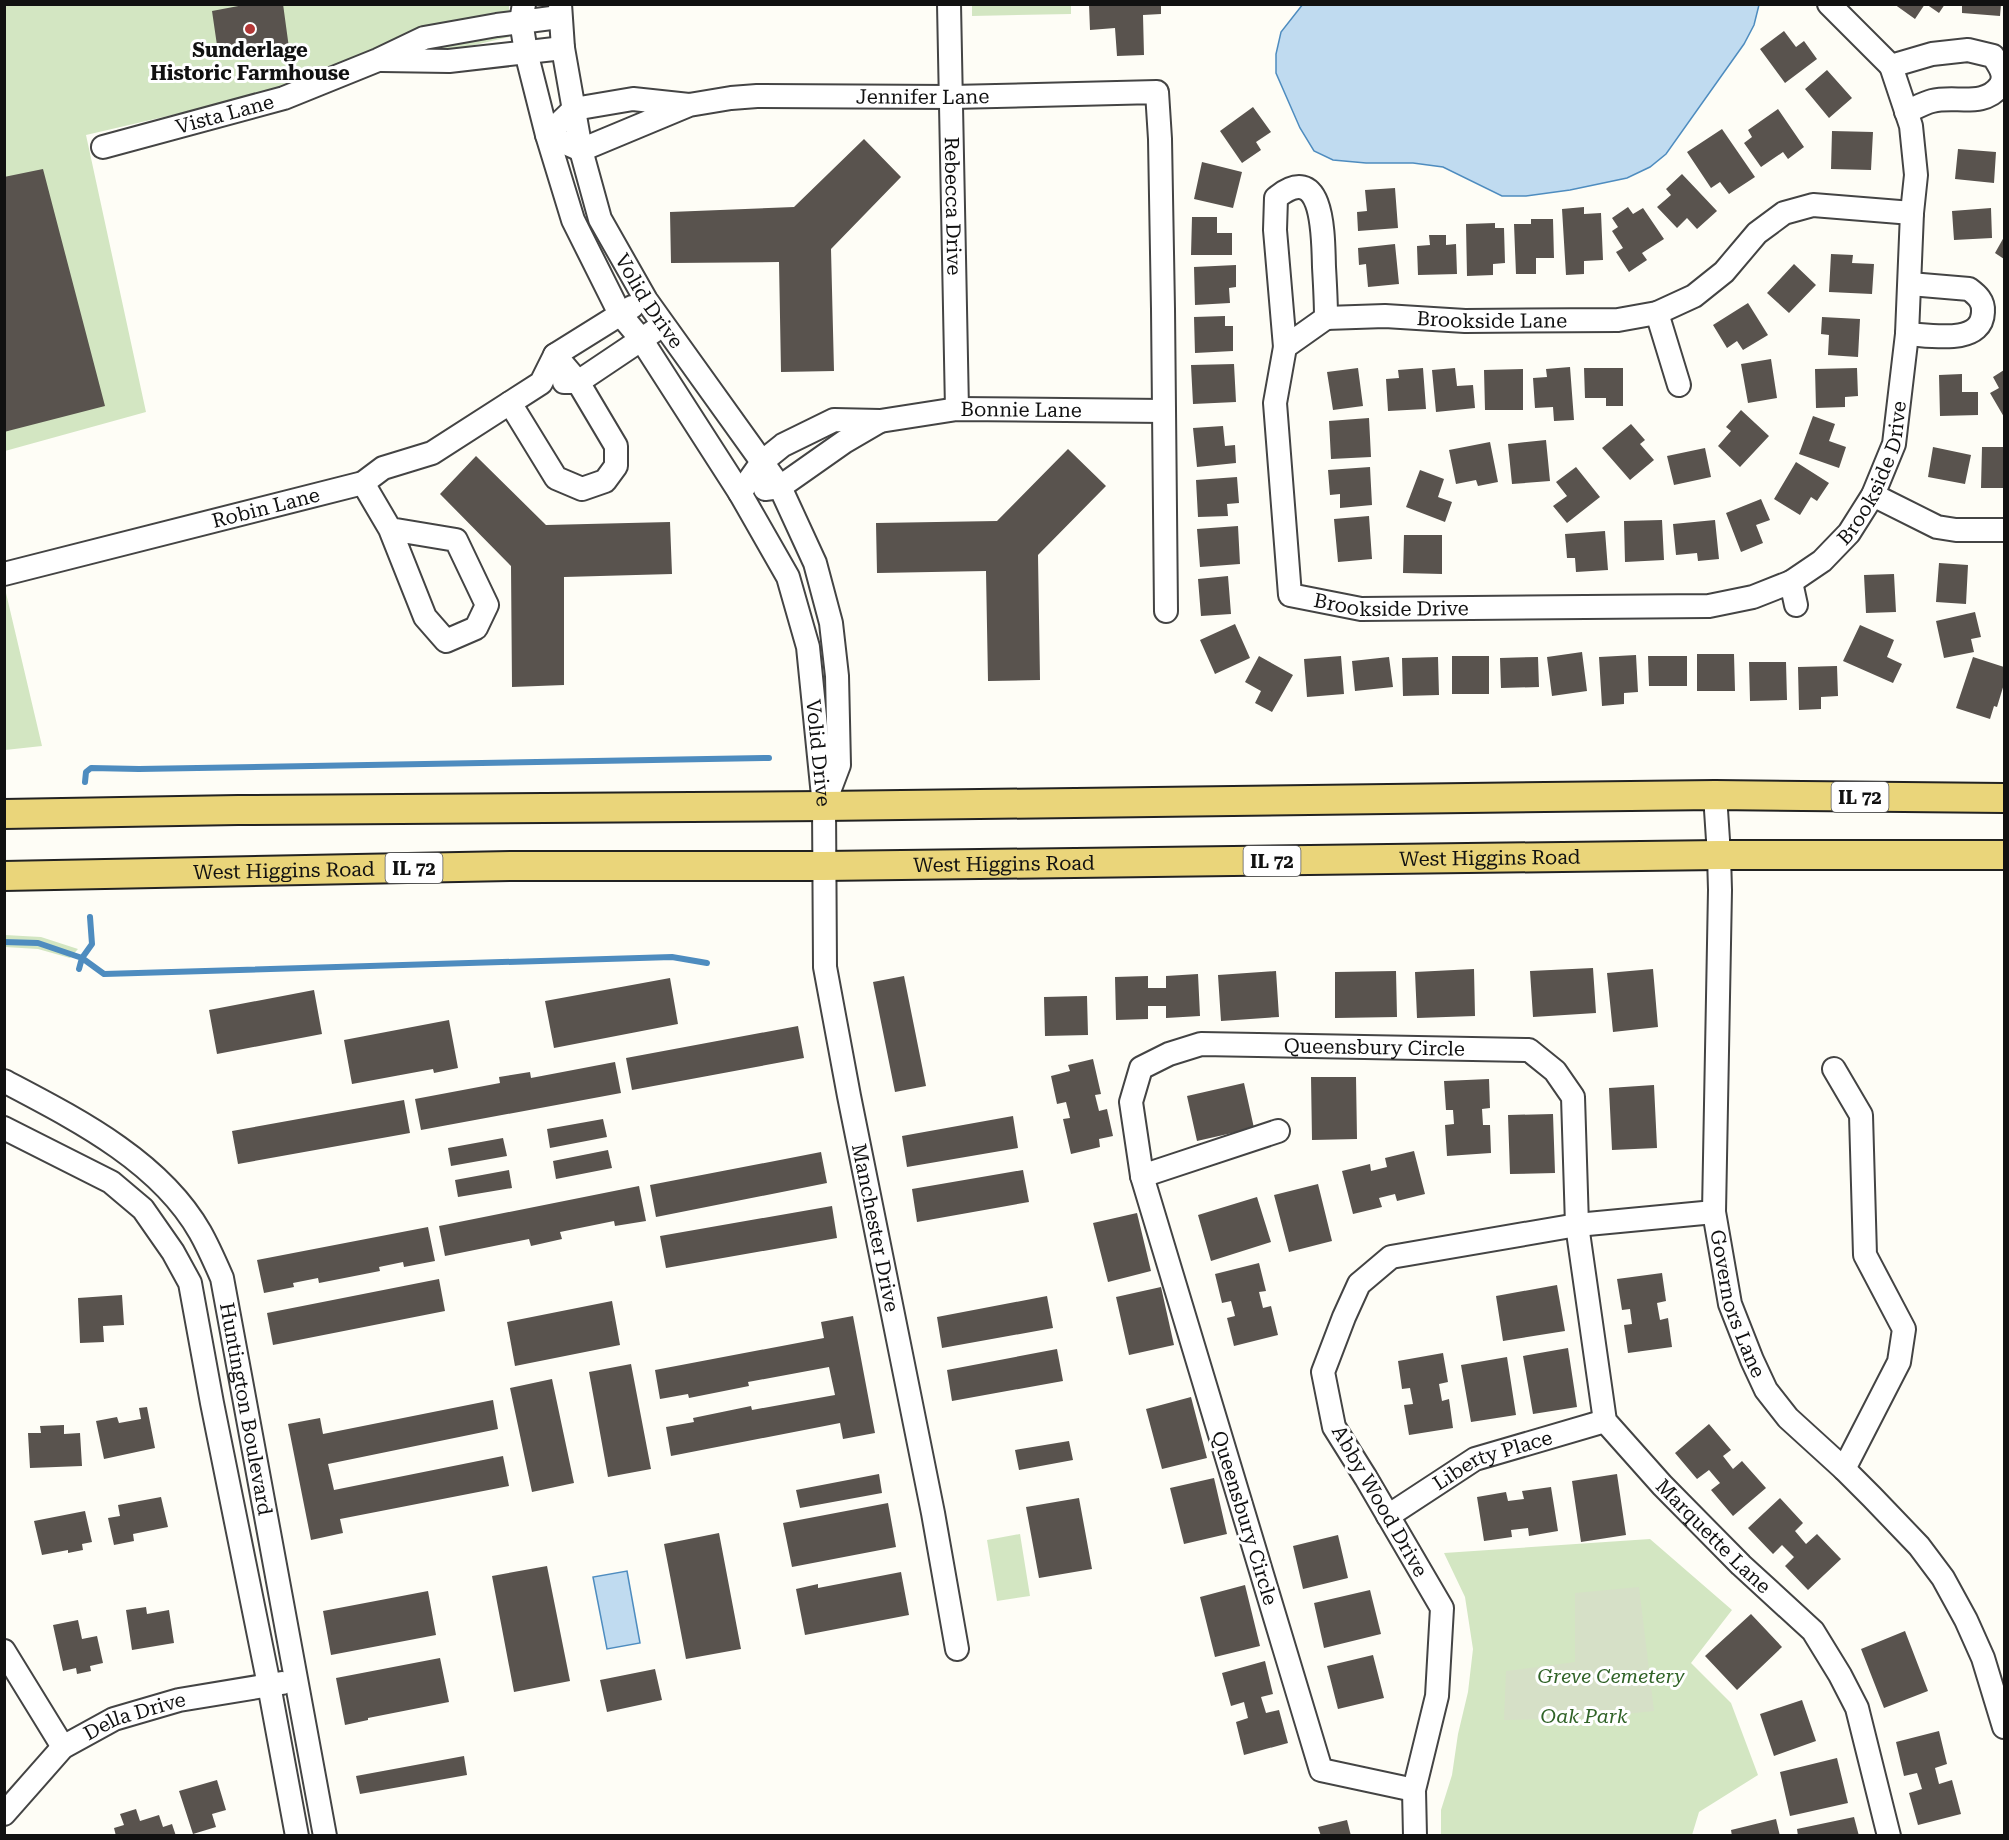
<svg xmlns="http://www.w3.org/2000/svg" width="2009" height="1840" font-family="'Roboto Serif',serif">
	<style>
		.green { fill: #d3e6c2 }
		.cemetery { fill: #d6e0c7 }
		.water { fill: #c0dbf0; stroke: #4e8cbf; stroke-width: 1.5 }
		.lines { fill: none; stroke-linecap: round; stroke-linejoin: round }
		.stream { stroke: #4e8cbf; stroke-width: 6 }
		.building { fill: #59534e }
		.minor-casing { stroke: #444; stroke-width: 26 }
		.major-casing { stroke: #222; stroke-width: 32 }
		.minor { stroke: #fff; stroke-width: 22 }
		.major { stroke: #ead57a; stroke-width: 28 }
		.poi-dot { fill: #b33837; stroke: #fff; stroke-width: 2 }
		.labels { text-anchor: middle; dominant-baseline: central; stroke-width: 6; stroke-linejoin: round; paint-order: stroke }
		.shield { fill: #fff; stroke: #585858; stroke-width: 1.5 }
		.shield-label { font-size: 18px; font-weight: bold; fill: #111 }
		.poi-label { font-size: 20px; font-weight: bold; fill: #111; stroke: #fff }
		.street-label { font-size: 20px; fill: #111; stroke: #fff }
		.park-label { font-size: 20px; font-style: italic; fill: #306327; stroke: #fff }
	</style>
	<rect width="100%" height="100%" fill="#fefdf6"/>
	<path class="green" d="M5,5h504v32l-423,98 60,277 -141,39z
		M972,5h99v9l-99,2z
		M5,593h1l36,153 -37,4z
		M5,935l36,2 37,12 -8,9 -32,-9 -33,-2z
		M1020,1534l10,62 -33,5 -10,-61z
		M1650,1539l82,71 -41,53 40,40 27,72 -59,37 -7,23 -251,1v-26l11,-35 6,-41 10,-42 5,-43 -8,-52 -21,-44z"/>
	<path class="cemetery" d="M1639,1587l15,124 -67,7 -83,2 2,-49 69,-9v-69z"/>
	<path class="water" d="M1303,4h456v1l-5,20 -10,19 -78,110 -16,13 -23,11 -57,12 -44,6h-24l-59,-29 -30,-4h-47l-33,-3 -19,-9 -14,-23 -24,-55v-19l5,-22z
		M627,1571l13,72 -33,6 -14,-72z"/>
	<g class="lines">
		<path class="stream" d="M85,782l1,-10 5,-4 48,1 630,-11
			M4,942l34,1 44,15 22,16 568,-17 35,6
			M79,969l3,-11 10,-14 -2,-27"/>
	</g>
	<path class="building" d="M249,4h34l6,44 -70,11 -7,-48z
		M1089,4h72v10l-18,1 1,40 -27,1 -2,-28 -25,2z
		M1894,4h31l-10,15z
		M1926,4h19l-6,9z
		M1962,4h39l-1,12 -38,-3z
		M1784,31l12,16 8,-6 13,18 -32,24 -25,-34z
		M1827,70l25,28 -23,20 -24,-29z
		M1253,107l18,25 -15,10 5,8 -19,13 -22,-32z
		M1778,109l26,38 -16,12 -5,-7 -22,15 -17,-24 8,-6 -4,-7z
		M1722,129l33,48 -26,17 -9,-12 -9,6 -24,-36z
		M1832,131l41,1 -2,38 -40,-1z
		M864,139l37,38 -70,72 3,122 -53,1 -2,-110 -108,1 -1,-51 124,-5z
		M1958,149l38,3 -2,31 -39,-4z
		M1202,162l40,10 -9,36 -39,-9z
		M43,169l62,237 -101,26v-255z
		M1682,174l35,37 -20,18 -10,-11 -10,10 -20,-21 14,-12 -5,-6z
		M1395,188l3,40 -40,3 -1,-19 10,-1 -2,-21z
		M1584,207v7l17,-1 2,47 -19,1v13l-18,1 -4,-66z
		M1628,207l5,7 10,-6 21,31 -22,14 5,7 -18,12 -13,-20 7,-4 -11,-17 6,-4 -6,-9z
		M1991,208l1,30 -38,2 -2,-29z
		M1192,217h25v16h15v22h-41z
		M1531,219h22l1,39h-18v16h-20l-2,-50h17z
		M1495,223v5h9l1,35 -12,1v11l-26,1 -1,-52z
		M1429,235h17v10l10,-1 1,30 -39,1 -1,-29 13,-1z
		M2004,237v22l-9,-6z
		M1395,244l4,40 -31,3 -2,-23 -7,1 -1,-17z
		M1831,254l22,1 -1,8 22,1 -2,30 -43,-2z
		M1794,264l22,21 -27,28 -22,-20z
		M1236,265v22l-7,1 1,15 -35,2 -1,-38z
		M1748,303l20,32 -25,15 -6,-9 -10,7 -14,-23z
		M1225,316v10h8v25l-38,2 -1,-36z
		M1822,317l38,2 -2,38 -30,-2 1,-20 -8,-1z
		M1771,359l6,39 -29,5 -7,-39z
		M1234,364l2,38 -43,2 -2,-39z
		M1570,367l4,53 -20,1 -1,-14 -18,1 -2,-30 14,-1 -1,-8z
		M1358,368l5,38 -30,4 -6,-38z
		M1423,368l3,41 -38,2 -2,-32 13,-1 -1,-8z
		M1455,368l2,18 16,-1 2,23 -39,4 -4,-42z
		M1584,368h39v38h-17v-8h-21z
		M1857,368l1,28 -13,1v10l-29,1 -1,-39z
		M1523,369v41h-38l-1,-40z
		M2004,370v47l-14,-24 9,-5 -6,-11z
		M1962,374v18h16v23l-38,1 -1,-41z
		M1741,410l28,26 -29,31 -22,-21 13,-15 -5,-4z
		M1813,416l22,8 -6,17 17,6 -7,21 -40,-14z
		M1369,418l2,39 -40,2 -2,-38z
		M1631,424l14,16 -5,4 14,16 -24,20 -28,-32z
		M1223,426l2,20 10,-1 1,18 -39,4 -4,-39z
		M1546,440l4,41 -38,3 -4,-40z
		M1490,442l8,40 -20,4 -2,-6 -20,4 -7,-34z
		M1933,447l38,8 -6,29 -37,-7z
		M1982,447h22v41h-23z
		M1705,448l6,29 -37,8 -7,-29z
		M1068,449l38,37 -68,69 2,125 -52,1 -2,-110 -109,2 -1,-50 121,-2z
		M476,456l70,69 124,-3 2,52 -108,3v108l-52,2 -1,-121 -71,-72z
		M1796,462l33,21 -12,18 -6,-4 -11,18 -26,-16z
		M1370,467l2,38 -32,3v-14l-10,1 -2,-25z
		M1576,467l24,30 -33,26 -14,-17 14,-10 -11,-14z
		M1420,470l24,9 -6,18 14,5 -7,20 -39,-15z
		M1237,477l2,26 -12,1 1,12 -30,1 -2,-37z
		M1761,499l9,21 -14,5 7,18 -22,9 -15,-39z
		M1369,516l3,43 -34,3 -4,-43z
		M1662,520l2,40 -39,2 -1,-41z
		M1715,520l4,39 -21,2 -1,-8 -21,2 -3,-31z
		M1238,526l2,38 -40,3 -3,-38z
		M1605,531l3,39 -32,2 -1,-14h-8l-2,-24z
		M1404,535h38v39l-39,-1z
		M1939,563l29,2 -2,39 -30,-2z
		M1894,574l2,38 -30,1 -2,-38z
		M1228,576l3,38 -30,2 -3,-37z
		M1975,612l6,25 -10,2 3,13 -30,6 -8,-37z
		M1235,624l15,34 -35,16 -15,-34z
		M1860,625l34,15 -7,17 15,7 -9,19 -50,-22z
		M1582,652l5,39 -35,5 -5,-39z
		M1697,654h37l1,37h-38z
		M1636,655l2,37 -14,1v11l-22,2 -3,-49z
		M1259,656l34,19 -21,37 -17,-9 6,-12 -16,-9z
		M1341,656l3,38 -37,3 -3,-38z
		M1452,656h37v38h-37z
		M1648,656h39v30h-38z
		M1389,657l4,30 -38,4 -3,-30z
		M1438,657l1,38 -36,1 -1,-38z
		M1538,657l1,30 -38,1 -1,-30z
		M1973,657l31,10v17l-7,23 -3,-1 -4,13 -34,-11z
		M1749,662h37l1,38 -37,1z
		M1837,666l1,30 -17,1v12l-22,1 -1,-43z
		M1593,968l3,45 -63,4 -3,-46z
		M1474,969l1,47 -58,2 -2,-46z
		M1653,969l5,58 -45,5 -6,-59z
		M1276,971l3,46 -58,4 -3,-46z
		M1396,971l1,46 -62,1v-46z
		M1198,974l2,42 -34,2v-12h-18v13l-32,1 -1,-43 33,-1v12h18v-12z
		M904,976l22,110 -31,6 -22,-110z
		M670,978l8,46 -124,24 -9,-47z
		M314,990l8,44 -105,20 -8,-44z
		M1087,996l1,39 -43,1 -1,-39z
		M449,1020l9,48 -24,5 -1,-4 -81,15 -8,-44z
		M798,1026l6,32 -172,32 -6,-32z
		M1093,1059l8,35 -6,1 4,16 8,-2 6,27 -14,3 1,8 -29,7 -8,-35 7,-1 -4,-16 -9,2 -6,-28 19,-5 -2,-6z
		M615,1062l6,31 -200,37 -6,-31 85,-16 -1,-6 31,-5 1,6z
		M1311,1077h45l1,62 -45,1z
		M1489,1079l1,29 -8,1 1,16h7l1,28 -44,3 -2,-31 9,-1 -1,-14h-7l-2,-29z
		M1244,1083l10,45 -57,13 -10,-45z
		M1654,1085l3,63 -45,2 -3,-62z
		M404,1100l6,33 -172,31 -6,-33z
		M1553,1114l2,59 -45,1 -2,-59z
		M1013,1116l5,32 -111,19 -5,-31z
		M603,1119l4,18 -57,11 -3,-19z
		M503,1138l4,18 -56,10 -3,-18z
		M608,1150l4,18 -56,11 -3,-18z
		M1414,1151l11,43 -28,7 -2,-7 -16,4 3,9 -29,7 -11,-43 28,-7 1,7 16,-4 -2,-9z
		M821,1152l6,31 -171,34 -6,-32z
		M509,1170l3,18 -54,9 -3,-17z
		M1023,1170l6,32 -112,20 -5,-33z
		M1318,1184l14,57 -43,11 -15,-57z
		M639,1186l7,35 -31,5 -1,-5 -54,11 2,7 -31,7 -2,-7 -84,17 -6,-30z
		M1257,1197l14,45 -60,19 -13,-46z
		M832,1206l5,32 -171,30 -6,-32z
		M1137,1213l14,58 -43,11 -15,-59z
		M428,1227l7,34 -31,6 -1,-5 -24,5 1,4 -61,12 -1,-5 -25,5 1,4 -30,6 -7,-33z
		M1259,1263l7,28 -7,1 4,16 8,-2 7,29 -44,11 -7,-28 8,-2 -4,-15 -9,2 -7,-29z
		M1662,1273l4,28 -9,2 3,17 8,-2 4,29 -44,6 -4,-28 8,-1 -2,-15 -8,1 -5,-31z
		M439,1279l6,32 -172,34 -6,-32z
		M1557,1285l8,46 -62,10 -7,-45z
		M1161,1287l13,58 -45,10 -13,-58z
		M122,1295l2,30 -21,1 1,16 -24,1 -2,-45z
		M1047,1296l6,32 -111,20 -5,-31z
		M612,1301l8,44 -105,21 -8,-44z
		M853,1316l22,117 -32,6 -3,-16 -169,33 -5,-29 28,-5 -1,-4 58,-12 1,4 83,-15 -6,-28 -81,15 1,4 -60,12 -1,-4 -28,5 -5,-29 169,-32 -3,-16z
		M1568,1348l9,59 -44,7 -10,-58z
		M1057,1349l6,32 -111,20 -5,-31z
		M1443,1353l5,29 -9,2 3,17 7,-2 4,29 -44,7 -5,-30 9,-1 -3,-16 -8,1 -4,-28z
		M1507,1357l9,58 -45,7 -10,-57z
		M631,1364l20,105 -43,8 -19,-105z
		M552,1379l22,104 -42,9 -22,-104z
		M1191,1397l16,61 -45,11 -16,-60z
		M493,1400l5,29 -170,35 6,26 169,-34 6,30 -169,33 3,14 -32,7 -23,-116 32,-6 3,16z
		M147,1407l8,41 -51,11 -8,-38 21,-4 2,6 22,-4 -2,-11z
		M1709,1424l22,26 -8,6 10,13 9,-8 24,27 -33,28 -22,-26 9,-7 -11,-13 -12,9 -22,-26z
		M64,1425v9l16,-1 2,33 -52,2 -2,-35h13l-1,-7z
		M1069,1441l4,19 -54,10 -4,-20z
		M879,1474l3,19 -82,15 -4,-18z
		M1617,1474l9,61 -45,7 -9,-61z
		M1214,1478l13,56 -43,10 -14,-56z
		M1551,1487l7,44 -29,5 -1,-8 -17,2 1,7 -28,4 -7,-44 29,-5 2,9 16,-2 -2,-8z
		M161,1497l7,30 -35,7 1,7 -20,4 -6,-27 12,-2 -2,-11z
		M1079,1498l13,71 -53,9 -13,-71z
		M1780,1498l23,25 -8,8 11,13 11,-10 24,25 -33,31 -23,-24 9,-9 -12,-12 -9,9 -25,-26z
		M888,1503l8,44 -104,20 -9,-44z
		M85,1511l7,31 -10,2 1,6 -15,3v-3l-26,5 -8,-34z
		M719,1533l22,116 -55,10 -22,-115z
		M1338,1535l10,43 -45,11 -10,-43z
		M547,1566l23,115 -56,11 -22,-116z
		M901,1572l8,43 -104,20 -9,-46 22,-5v4z
		M1245,1585l15,61 -45,11 -15,-60z
		M1370,1590l11,44 -57,14 -10,-45z
		M428,1591l8,44 -105,20 -8,-44z
		M146,1607l1,7 22,-4 5,33 -42,7 -6,-40z
		M1751,1614l31,33 -45,43 -32,-34z
		M78,1620l4,19 15,-3 6,27 -13,3 1,5 -14,3 -1,-6 -13,3 -10,-46z
		M1905,1631l23,60 -44,17 -23,-59z
		M1373,1655l11,43 -46,11 -11,-43z
		M440,1658l9,44 -81,16v2l-23,5 -9,-47z
		M1265,1661l8,33 -12,3 5,16 13,-3 9,33 -44,12 -8,-33 12,-4 -4,-16 -13,4 -9,-33z
		M655,1669l7,31 -55,12 -7,-32z
		M1802,1700l14,41 -42,15 -14,-42z
		M1939,1731l8,33 -12,4 4,16 13,-4 9,34 -43,11 -9,-32 13,-4 -5,-16 -13,3 -8,-34z
		M464,1756l3,19 -107,19 -4,-18z
		M1837,1758l11,45 -58,13 -10,-44z
		M217,1780l9,30 -14,4 4,13 -23,7 -14,-43z
		M136,1809l4,12 19,-6 4,12 9,-3 4,12h-60l-2,-8 10,-3 -4,-11z
		M1854,1817l5,19h-61l-1,-7z
		M1776,1819l4,17h-48l-1,-6z
		M1347,1820l4,16h-30l-3,-9z"/>
	<g class="lines">
		<defs>
			<g id="minor">
				<path id="s1" d="M524,4l-3,17 5,31 21,83 26,85 47,94 21,25 99,154 48,84 20,70 16,159 1,161 24,129 84,417 24,136"/>
				<path id="s2" d="M560,4l3,44 18,102 19,69 46,81 134,187 35,76 16,60 6,53 2,89 -14,37"/>
				<path id="s3" d="M949,4l8,405"/>
				<path d="M1829,4l62,62 41,-12 36,-4 25,6c6,10 14,19 7,30 -16,22 -45,9 -68,15 -8,2 -17,7 -26,11"/>
				<path d="M382,60l67,1 114,-13"/>
				<path id="s4" d="M689,105l-56,-6 -59,10 -27,26 34,15 108,-45 42,-7 26,-2 195,1 205,-5 3,47 3,170 3,302"/>
				<path id="s5" d="M103,147l181,-49 94,-38 46,-22 73,-13 62,-8"/>
				<path d="M1657,313l22,72"/>
				<path id="s6" d="M1326,318l-41,29 -10,56 15,192 71,14 348,-3 44,-9 38,-15 5,23"/>
				<path id="s7" d="M1326,318l59,-2 80,5 153,-1 39,-7 37,-17 30,-24 33,-39 27,-20 29,-8 99,8"/>
				<path d="M1907,334c22,1 75,12 76,-22 1,-11 -6,-17 -14,-23l-59,-5"/>
				<path d="M1285,347l-10,-117 1,-32c49,-40 47,41 48,69 1,17 2,34 2,51"/>
				<path d="M564,382h14l76,-51"/>
				<path d="M510,403l46,75 26,11 23,-8 11,-15v-20l-38,-64 -23,-27"/>
				<path d="M363,483l27,46 35,88 21,24 30,-13 11,-23 -31,-65 -66,-11"/>
				<path d="M765,489l15,-2 64,-45 36,-21"/>
				<path id="s8" d="M740,493l22,-31 21,-17 51,-25 46,1 77,-12 207,2"/>
				<path d="M1873,495l64,32 19,3h48"/>
				<path id="s9" d="M4,574l359,-91 20,-15 49,-15 109,-70 14,-28 77,-48"/>
				<path id="s10" d="M1791,582l31,-21 27,-28 24,-38 21,-51 13,-110 5,-121 4,-38 -5,-49 -20,-60"/>
				<path id="s11" d="M1715,795l4,60 1,35 -6,322 16,92 22,56 14,30 22,28 56,51 28,28 47,49 24,32 23,42 17,38 21,69"/>
				<path d="M1834,1069l27,46 4,140 39,74 -5,33 -55,107"/>
				<path id="s12" d="M4,1081c70,37 155,79 196,151 8,14 15,30 22,46l103,558"/>
				<path d="M4,1128l107,54 32,27 30,43 17,31 22,120 57,282 28,151"/>
				<path d="M1142,1176l136,-45"/>
				<path id="s13" d="M1388,1516l87,-57 130,-38"/>
				<path d="M4,1651l59,96"/>
				<path id="s14" d="M1414,1790l-93,-20 -179,-594 -11,-74 10,-34 28,-14 32,-10 328,6 26,21 18,26 4,128 28,196 57,64 79,80 72,66 27,44 17,33 32,128"/>
				<path id="s15" d="M4,1814l59,-67 51,-28 65,-19 103,-17"/>
				<path d="M1415,1836l-1,-46 23,-94 5,-88 -76,-130 -32,-51 -11,-55 21,-55 15,-33 32,-27 186,-32 137,-13"/>
			</g>
			<g id="major">
				<path d="M4,814l234,-4 586,-4 891,-11 289,3"/>
				<path id="s16" d="M4,876l507,-10h313l895,-11h285"/>
			</g>
		</defs>
		<use href="#minor" class="minor-casing"/>
		<use href="#major" class="major-casing"/>
		<use href="#minor" class="minor"/>
		<use href="#major" class="major"/>
	</g>
	<circle class="poi-dot" cx="250" cy="29" r="6"/>
	<g class="labels">
		<g class="shield">
			<rect x="1831.5" y="782" width="57" height="30" rx="4.5"/>
			<rect x="1243.5" y="846" width="57" height="30" rx="4.5"/>
			<rect x="385.5" y="853" width="57" height="30" rx="4.5"/>
		</g>
		<g class="shield-label">
			<text x="1860" y="797">IL 72</text>
			<text x="1272" y="861">IL 72</text>
			<text x="414" y="868">IL 72</text>
		</g>
		<g class="poi-label">
			<text x="250" y="50">Sunderlage<tspan x="250" dy="23">Historic Farmhouse</tspan></text>
		</g>
		<g class="street-label">
			<text stroke="none"><textPath href="#s4" startOffset="542">Jennifer Lane</textPath></text>
			<text stroke="none"><textPath href="#s5" startOffset="126">Vista Lane</textPath></text>
			<text stroke="none"><textPath href="#s3" startOffset="202">Rebecca Drive</textPath></text>
			<text stroke="none"><textPath href="#s2" startOffset="315">Volid Drive</textPath></text>
			<text stroke="none"><textPath href="#s7" startOffset="166">Brookside Lane</textPath></text>
			<text stroke="none"><textPath href="#s8" startOffset="310">Bonnie Lane</textPath></text>
			<text stroke="none"><textPath href="#s10" startOffset="142">Brookside Drive</textPath></text>
			<text stroke="none"><textPath href="#s9" startOffset="270">Robin Lane</textPath></text>
			<text stroke="none"><textPath href="#s6" startOffset="402">Brookside Drive</textPath></text>
			<text stroke="none"><textPath href="#s1" startOffset="820">Volid Drive</textPath></text>
			<text stroke="none"><textPath href="#s16" startOffset="1486">West Higgins Road</textPath></text>
			<text stroke="none"><textPath href="#s16" startOffset="1000">West Higgins Road</textPath></text>
			<text stroke="none"><textPath href="#s16" startOffset="280">West Higgins Road</textPath></text>
			<text stroke="none"><textPath href="#s14" startOffset="1064">Queensbury Circle</textPath></text>
			<text stroke="none"><textPath href="#s1" startOffset="1300">Manchester Drive</textPath></text>
			<text stroke="none"><textPath href="#s11" startOffset="512">Governors Lane</textPath></text>
			<text stroke="none"><textPath href="#s12" startOffset="435">Huntington Boulevard</textPath></text>
			<text stroke="none"><textPath href="#s13" startOffset="120">Liberty Place</textPath></text>
			<text transform="translate(1380 1501) rotate(60)">Abby Wood Drive</text>
			<text transform="translate(1245 1518) rotate(73)">Queensbury Circle</text>
			<text stroke="none"><textPath href="#s14" startOffset="1768">Marquette Lane</textPath></text>
			<text stroke="none"><textPath href="#s15" startOffset="168">Della Drive</textPath></text>
		</g>
		<g class="park-label">
			<text x="1611" y="1676">Greve Cemetery</text>
			<text x="1584" y="1716">Oak Park</text>
		</g>
	</g>
	<rect width="2009" height="1840" fill="none" stroke="#111111" stroke-width="12"/>
</svg>
